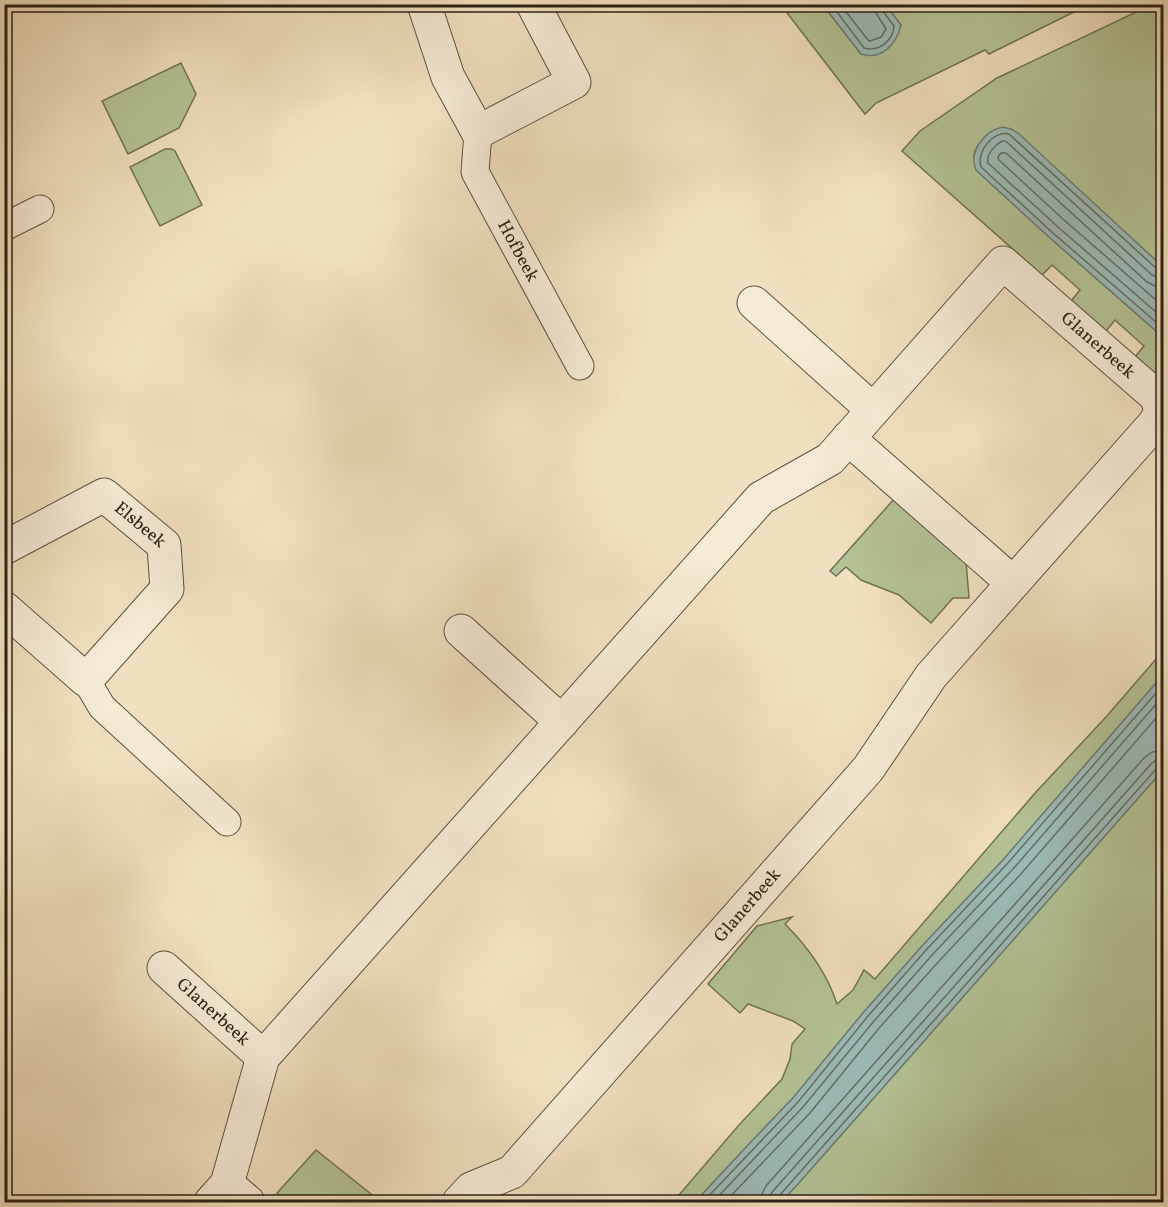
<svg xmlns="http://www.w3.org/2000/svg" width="1168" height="1207" font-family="Vollkorn,serif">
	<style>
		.green { fill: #b4c396; stroke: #707256; stroke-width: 1.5 }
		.water { fill: #9cbcb8; stroke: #6f7e78; stroke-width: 1.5 }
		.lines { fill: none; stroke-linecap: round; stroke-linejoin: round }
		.shore { stroke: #646e68; stroke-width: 1.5 }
		.lane-casing { stroke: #5c5041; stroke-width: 29 }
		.street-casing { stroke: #5c5041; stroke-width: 35 }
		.lane { stroke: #f6ebd5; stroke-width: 27 }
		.street { stroke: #f6ebd5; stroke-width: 33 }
		.labels { text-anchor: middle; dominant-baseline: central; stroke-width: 4.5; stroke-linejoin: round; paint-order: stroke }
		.street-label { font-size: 18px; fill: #2b2017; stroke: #f6ebd5 }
	</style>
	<rect width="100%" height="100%" fill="#f1e0bf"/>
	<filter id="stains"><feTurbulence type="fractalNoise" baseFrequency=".00333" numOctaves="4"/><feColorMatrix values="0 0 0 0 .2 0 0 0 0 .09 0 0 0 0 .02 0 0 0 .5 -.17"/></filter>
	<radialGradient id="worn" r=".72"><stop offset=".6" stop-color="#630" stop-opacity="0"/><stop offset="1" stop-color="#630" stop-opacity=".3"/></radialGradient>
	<path class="green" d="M781,5h42l38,49 40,-29 -15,-20h202l-99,49 -4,-4 -109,53 -11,11z
		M1151,5h12v262l-152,-138c-14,5 -34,8 -37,26 0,5 2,11 2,15l73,67 114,100v45l-28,-25 9,-11 -29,-26 -9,11 -35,-30 9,-11 -28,-25 -10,10 -140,-124 18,-20 77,-53z
		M181,63l15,31 -17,34 -51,26 -26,-53z
		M165,149h7l3,2 27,54 -42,21 -30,-59z
		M895,498l71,63 3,37h-16l-22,25 -32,-28 -38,-15 -15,-13 -10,9 -6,-5z
		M1163,651v24l-160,185 -80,85 -60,68 -70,85 -43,45 -55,59h-22l66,-77 43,-46 8,-20 2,-15 13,-15 -12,-8 -45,-17 -8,9 -32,-29 49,-58 35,-9 -7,7c23,23 42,49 52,80l16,-14 11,-20 11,9 161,-187 70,-75z
		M1163,770v432h-382l16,-17z
		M316,1150l65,52h-94l-10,-9z"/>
	<path class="water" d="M823,5h63l15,20c-4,18 -19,36 -40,29z
		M1003,127l8,2 7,4 145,134v70l-114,-100 -73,-67c-8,-18 9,-40 27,-43z
		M1163,675v95l-366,415 -16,17h-86l55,-59 43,-45 70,-85 60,-68 80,-85z"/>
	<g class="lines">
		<path class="shore" d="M831,4l33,44c15,4 29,-7 30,-22l-12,-16 -1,-6
			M840,4l28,36 2,1 11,-4 5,-8 -10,-16 -2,-9
			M1164,271l-7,-2 -148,-135c-16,-4 -33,18 -28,33l72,66 111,96
			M1164,278l-7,-1 -5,-2 -143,-131 -4,-3h-3c-7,4 -16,13 -14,22l70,64 106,92
			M1164,287l-9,-1 -8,-4 -141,-129h-5l-3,4 1,3 65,60 100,87
			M703,1202l95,-100 70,-86 59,-67 80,-85 157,-180
			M713,1202l90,-95 71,-86 59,-67 80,-85 151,-174
			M725,1202l85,-89 70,-86 60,-67 80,-85 144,-166
			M761,1202l1,-8 4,-8 378,-428 8,-6 12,-2
			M770,1202v-6l3,-5 378,-427 5,-4 8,-1
			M777,1202l2,-6 377,-427 8,-2"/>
		<defs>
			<g id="lane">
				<path id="s1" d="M478,132l-3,40 105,194"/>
				<path d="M4,227l36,-18"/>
				<path d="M86,680l16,27 125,115"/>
			</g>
			<g id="street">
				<path d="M424,4l24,73 30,55 96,-50 -41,-78"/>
				<path d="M754,303l119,107"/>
				<path d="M848,438l165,145"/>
				<path id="s2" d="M4,548l100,-53 60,50 3,44 -81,91 -82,-72"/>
				<path d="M461,631l101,91"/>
				<path id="s3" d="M164,968l99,89"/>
				<path d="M227,1184l21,18"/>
				<path id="s4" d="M211,1202l16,-18 36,-127 498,-559 69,-39 173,-196 154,134 4,15 -7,12 -223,252 -63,93 -356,403 -41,17 -12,13"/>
			</g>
		</defs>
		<use href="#lane" class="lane-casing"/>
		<use href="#street" class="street-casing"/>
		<use href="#lane" class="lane"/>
		<use href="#street" class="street"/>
	</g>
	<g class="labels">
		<g class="street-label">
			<text stroke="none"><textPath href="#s1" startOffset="130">Hofbeek</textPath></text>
			<text stroke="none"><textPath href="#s4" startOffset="1371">Glanerbeek</textPath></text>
			<text stroke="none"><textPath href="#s2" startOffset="160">Elsbeek</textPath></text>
			<text transform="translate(748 906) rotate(-49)">Glanerbeek</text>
			<text stroke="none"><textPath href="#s3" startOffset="66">Glanerbeek</textPath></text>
		</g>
	</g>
	<rect width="1168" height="1207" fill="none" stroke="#f1e0bf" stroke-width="24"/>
	<rect x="6" y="6" width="1156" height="1195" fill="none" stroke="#2b2017" stroke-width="3"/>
	<rect x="12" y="12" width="1144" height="1183" fill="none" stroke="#2b2017" stroke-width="1.5"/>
	<rect width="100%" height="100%" filter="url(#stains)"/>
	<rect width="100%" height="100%" fill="url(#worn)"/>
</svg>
